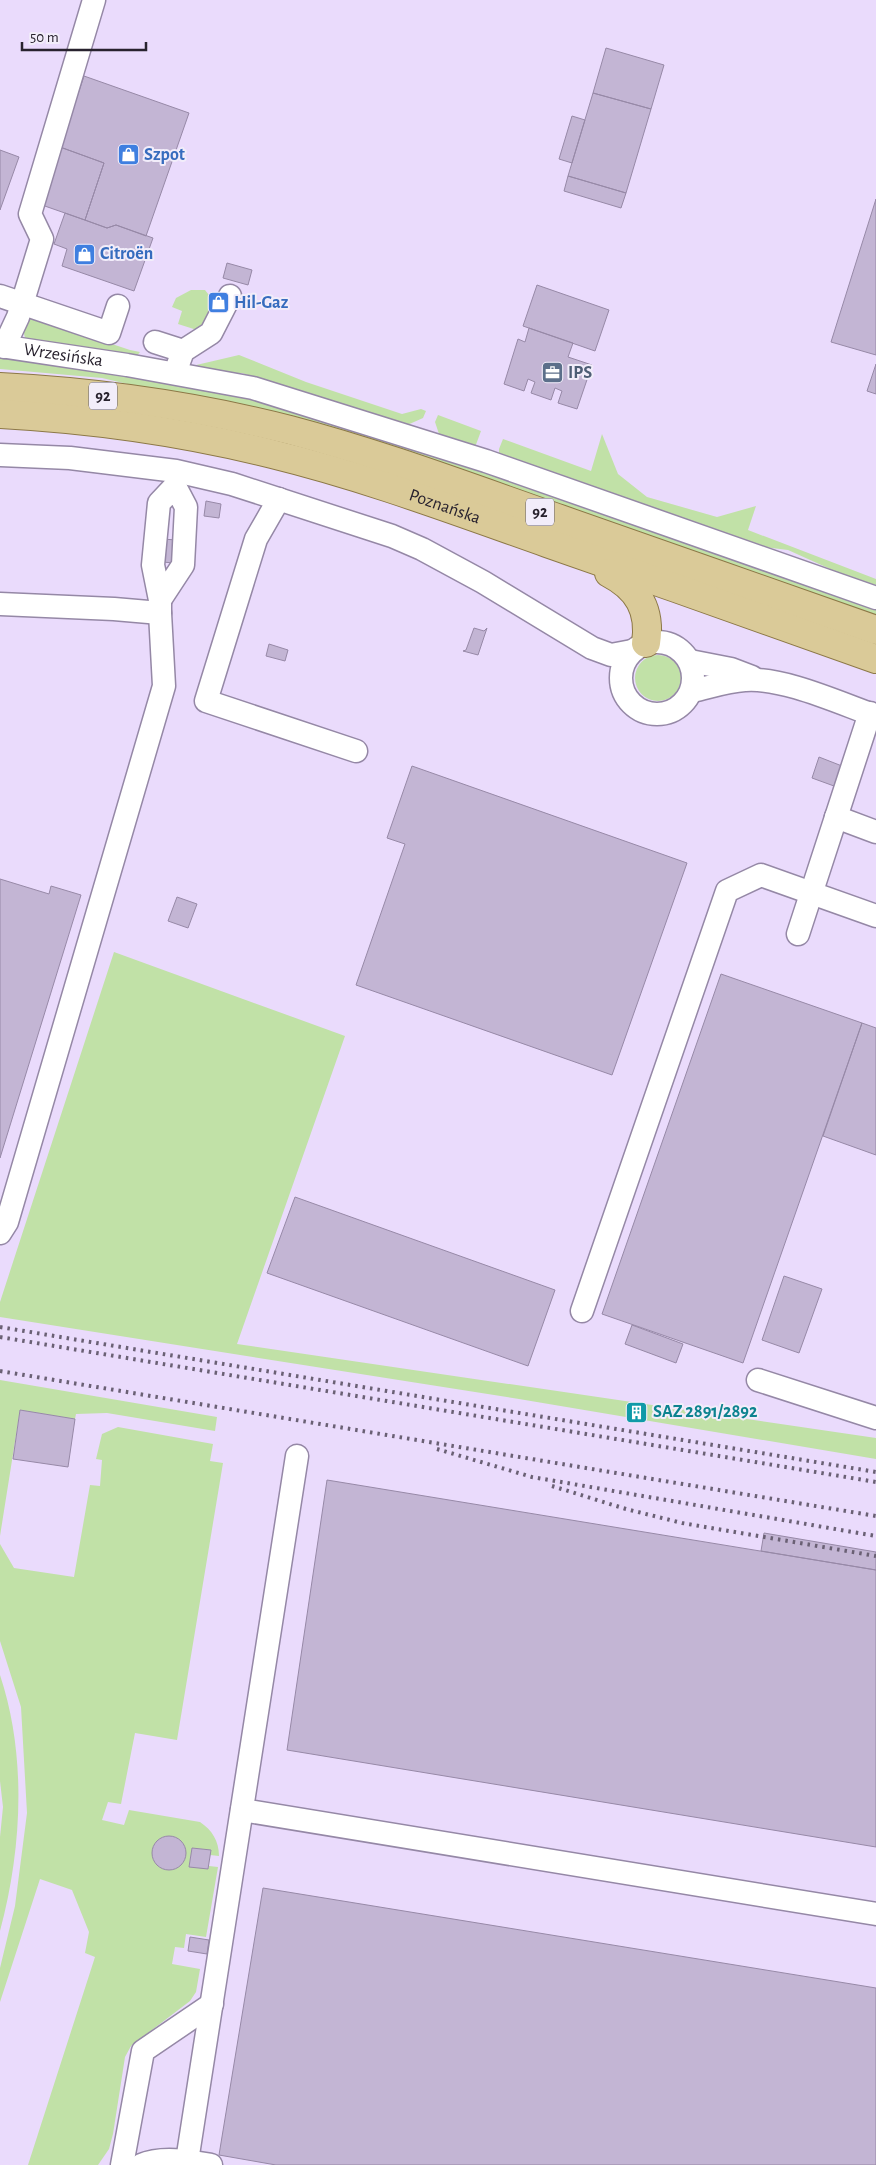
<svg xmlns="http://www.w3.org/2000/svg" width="876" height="2165" font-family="'Alegreya Sans',sans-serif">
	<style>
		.green { fill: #c1e1a7 }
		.building { fill: #c3b5d4; stroke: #9789a7 }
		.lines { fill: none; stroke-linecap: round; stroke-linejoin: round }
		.minor-casing { stroke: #9588a6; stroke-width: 25 }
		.major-casing { stroke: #8c7847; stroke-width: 30 }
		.minor { stroke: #fff; stroke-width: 22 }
		.major { stroke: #daca98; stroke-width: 28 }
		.rail { stroke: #6a6074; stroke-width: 4; stroke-dasharray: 2.5 5; stroke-linecap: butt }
		.labels { text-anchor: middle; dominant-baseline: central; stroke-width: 4; stroke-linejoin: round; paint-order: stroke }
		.shield { fill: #f2edfa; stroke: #655f6b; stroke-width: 1 }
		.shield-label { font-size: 16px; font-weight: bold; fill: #28222e }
		.shop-label { font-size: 18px; font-weight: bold; fill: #366cbe; stroke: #f2edfa; text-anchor: start }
		.street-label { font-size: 18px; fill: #28222e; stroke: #f2edfa }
		.service-label { font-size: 18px; font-weight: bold; fill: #4e5e75; stroke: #f2edfa; text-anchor: start }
		.culture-label { font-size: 18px; font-weight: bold; fill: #0d838f; stroke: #f2edfa; text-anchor: start }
	</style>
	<rect width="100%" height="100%" fill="#eadbfc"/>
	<path class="green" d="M191,290h14l7,9 3,12 -15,20 -22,-7 4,-13 -10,-4 4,-9z
		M28,316l102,34 10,2 -5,6 -102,-16 -8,-4 -2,-9z
		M0,354l284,50 592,203v14l-689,-223 -85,-20 -102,-9z
		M239,355l67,27 96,32 19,-5 5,2 -3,7 -18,8 -40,-11 -123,-42h-33l-17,-7z
		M438,415l43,16 -7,19 -34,-13 -5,-15z
		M602,434l16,40 29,23 70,20 39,-11 -8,24 128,49v6l-28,-8 -60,-27 -40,-5 -249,-90v-6l4,-10 88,32z
		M635 678a23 23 0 1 1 46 0a23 23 0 1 1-46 0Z
		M114,952l231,84 -108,308 639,94v21l-357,-60 -519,-82v-15z
		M0,1380l217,37 -2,14 -108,-18 -31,1 -1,5 -55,-9 -20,126z
		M118,1427l95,17 -3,17 13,2 -46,277 -42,-7 -14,71 -13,-2 -6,18 22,5 5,-15 71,12c12,8 19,19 19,34l-9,-1v-5l-18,-2 -3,18 19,3 1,-3 9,1 -12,70 -20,-3 -2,14 -9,-1 -3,17 28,5 -4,23 -6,9 -59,45 -6,11 -12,77 -4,15 -11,16h-70l67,-208 -10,-4 4,-21 -17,-42 -32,-11 -40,123v-34l15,-62 12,-93 -6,-106 -21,-66v-97l14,24 60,9 16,-92 10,1 2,-26 -6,-1 6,-25z
		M0,1675c27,81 22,174 0,256v-94l3,-30 -3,-26z"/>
	<path class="building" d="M606,48l58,17 -13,44 -58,-16z
		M84,76l105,37 -43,123 -30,-11 -9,3 -22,-8 19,-57 -44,-16z
		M593,93l58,16 -25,84 -58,-17z
		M572,116l13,4 -13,43 -13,-4z
		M60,147l44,16 -19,57 -46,-16z
		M0,150l19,7 -19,53z
		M568,176l58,17 -5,15 -57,-17z
		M876,199v156l-45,-13z
		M65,213l42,15 9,-3 37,13 -19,53 -72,-25 5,-17 -13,-5z
		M227,263l25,7 -4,15 -25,-7z
		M537,285l72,25 -14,41 -72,-25z
		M529,328l44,15 -5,14 24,8 -15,44 -19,-6 4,-12 -7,-3 -4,12 -20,-7 4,-11 -7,-3 -4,12 -20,-7 14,-45 7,3z
		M876,364v30l-9,-3z
		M206,501l15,3 -2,14 -15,-2z
		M163,539l13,1 -3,23 -10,-1z
		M474,628l10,3 3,-3 -9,27 -15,-4 3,-1z
		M269,644l19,6 -3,11 -19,-5z
		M819,757l23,9 -8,20 -22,-8z
		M412,766l275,97 -75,212 -256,-90 49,-141 -18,-6z
		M0,879l49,15 2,-8 30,9 -81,263z
		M177,897l20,7 -9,24 -20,-7z
		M721,974l141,49 -119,340 -141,-49z
		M862,1023l14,5v127l-53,-19z
		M295,1197l260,93 -27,76 -261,-93z
		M784,1276l38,13 -23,64 -37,-13z
		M632,1325l51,19 -7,19 -51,-19z
		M20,1410l55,9 -7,48 -55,-8z
		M327,1480l549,90v277l-589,-97z
		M764,1533l112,19v18l-115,-19z
		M152 1853a17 17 0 1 1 34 0a17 17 0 1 1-34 0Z
		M192,1848l19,2 -3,19 -19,-2z
		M263,1888l613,100v177h-600l-57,-10z
		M190,1937l19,3 -2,14 -19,-3z"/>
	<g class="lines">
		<defs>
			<g id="minor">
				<path d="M0,296l109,37 9,-27"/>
				<path d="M155,342l28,9"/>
				<path id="s1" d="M0,346l127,19 126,23 233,73 390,137"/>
				<path d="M4,347l14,-30 24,-78 -12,-25 64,-214"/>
				<path d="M175,373l8,-22 28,-18 19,-37"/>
				<path d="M0,455l70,3 106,13 56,13 160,52 30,13 61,33 109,66 19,7 21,-4"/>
				<path d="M175,486l11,21 -3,58 -23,35 -7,-35 6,-62z"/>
				<path d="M279,499l-23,40 -50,162 150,50"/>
				<path d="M0,604l114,5 46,4v-13"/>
				<circle cx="657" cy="678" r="36"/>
				<path d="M690,661l41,8 21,8"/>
				<path d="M692,691c18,-4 35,-10 53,-11 38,-3 94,23 131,36"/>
				<path d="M836,817l40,15"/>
				<path d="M798,934l72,-221"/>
				<path d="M0,1233l7,-11 157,-536 -4,-73"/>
				<path d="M582,1311l145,-420 34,-16 115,41"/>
				<path d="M758,1380l118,38"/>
				<path d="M242,1810l634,104"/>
				<path d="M187,2161l110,-705"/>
				<path d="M122,2165l21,-114 69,-47"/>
				<path d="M141,2165c21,-9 48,-4 70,0"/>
			</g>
			<g id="major">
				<path d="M0,387c97,5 196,19 290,43 91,24 181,58 270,89 105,37 211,74 316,111"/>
				<path id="s2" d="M0,414c91,5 184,18 272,40 94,23 184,57 275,89 110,38 219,77 329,116"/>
				<path d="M609,573c29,15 42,37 37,70"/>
			</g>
		</defs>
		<use href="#minor" class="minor-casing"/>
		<use href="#major" class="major-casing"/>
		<use href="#minor" class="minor"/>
		<use href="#major" class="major"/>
		<path class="rail" d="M0,1327l876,145
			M0,1337l876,145
			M0,1371l876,145
			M437,1449l95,28 344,59
			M552,1486l74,23 56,14 194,33"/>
	</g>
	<defs>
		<symbol id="shop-square" viewBox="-11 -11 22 22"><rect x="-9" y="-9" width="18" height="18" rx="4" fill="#3f7fe0" stroke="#f2edfa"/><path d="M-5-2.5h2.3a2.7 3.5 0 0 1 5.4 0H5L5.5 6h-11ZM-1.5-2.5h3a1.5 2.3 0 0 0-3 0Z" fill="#fff"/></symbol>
		<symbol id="office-square" viewBox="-11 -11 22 22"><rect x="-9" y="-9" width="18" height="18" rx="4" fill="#5c6f8a" stroke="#f2edfa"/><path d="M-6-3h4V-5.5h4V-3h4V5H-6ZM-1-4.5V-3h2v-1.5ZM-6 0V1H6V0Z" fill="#fff"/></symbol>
		<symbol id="building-square" viewBox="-11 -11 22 22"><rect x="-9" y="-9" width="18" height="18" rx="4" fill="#0f9aa8" stroke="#f2edfa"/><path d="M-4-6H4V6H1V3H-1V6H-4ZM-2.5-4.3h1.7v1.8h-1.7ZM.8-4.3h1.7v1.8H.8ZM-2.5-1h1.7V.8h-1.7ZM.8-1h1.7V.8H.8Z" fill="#fff"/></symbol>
	</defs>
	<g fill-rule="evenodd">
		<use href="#shop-square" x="116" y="142" width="25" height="25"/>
		<use href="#shop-square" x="72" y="242" width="25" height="25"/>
		<use href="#shop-square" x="206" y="290" width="25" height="25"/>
		<use href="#office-square" x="540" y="360" width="25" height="25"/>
		<use href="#building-square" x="624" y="1400" width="25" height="25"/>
	</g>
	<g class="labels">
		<g class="shield">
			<rect x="89" y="382.5" width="28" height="27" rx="4"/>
			<rect x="526" y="498.5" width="28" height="27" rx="4"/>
		</g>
		<g class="shield-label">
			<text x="103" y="396">92</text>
			<text x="540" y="512">92</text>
		</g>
		<g class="shop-label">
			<text x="144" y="155">Szpot</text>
			<text x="100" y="254">Citroën</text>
			<text x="234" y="303">Hil-Gaz</text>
		</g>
		<g class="street-label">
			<text stroke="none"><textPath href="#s1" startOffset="64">Wrzesińska</textPath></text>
			<text stroke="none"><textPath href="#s2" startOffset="456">Poznańska</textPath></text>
		</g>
		<g class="service-label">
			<text x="568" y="373">IPS</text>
		</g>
		<g class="culture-label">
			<text x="653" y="1412">SAZ 2891/2892</text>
		</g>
	</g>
	<path d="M22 42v8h124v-8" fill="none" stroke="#28222e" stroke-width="2.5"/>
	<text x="30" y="42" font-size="15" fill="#28222e" stroke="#f2edfa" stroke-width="4" paint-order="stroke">50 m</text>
</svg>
